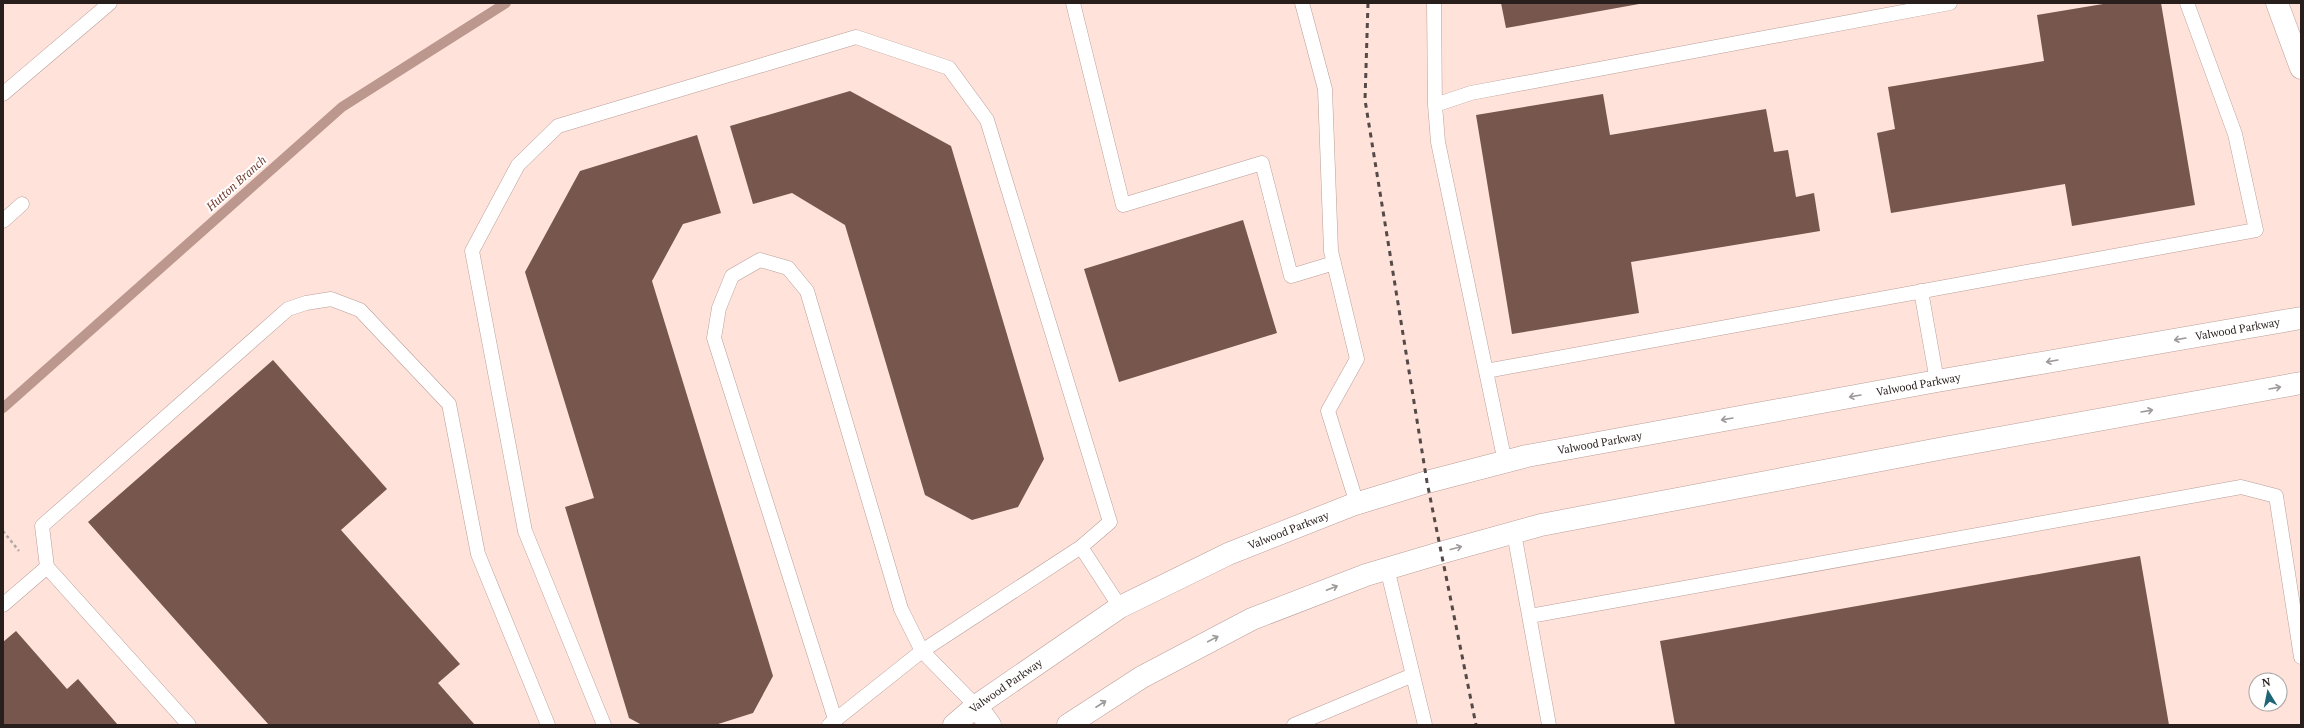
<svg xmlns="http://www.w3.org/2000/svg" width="2304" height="728" font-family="'PT Serif',serif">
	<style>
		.built { fill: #ffe2da; fill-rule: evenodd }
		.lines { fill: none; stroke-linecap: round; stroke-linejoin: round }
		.stream { stroke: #bb978d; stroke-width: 10 }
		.building { fill: #76564d }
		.service-casing { stroke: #b99f98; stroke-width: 15 }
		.minor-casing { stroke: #b99f98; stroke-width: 23 }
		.secondary-casing { stroke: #b99f98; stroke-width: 23 }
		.path { stroke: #b1a7a4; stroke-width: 2.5; stroke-dasharray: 3 3; stroke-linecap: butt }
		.service { stroke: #fff; stroke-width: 14 }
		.minor { stroke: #fff; stroke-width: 22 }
		.secondary { stroke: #fff; stroke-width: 22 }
		.rail { stroke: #544a48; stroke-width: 3; stroke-dasharray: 5 5; stroke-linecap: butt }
		.oneway { stroke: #9e9a99 }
		.labels { text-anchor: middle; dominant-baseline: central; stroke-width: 4; stroke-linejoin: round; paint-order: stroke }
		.street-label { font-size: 11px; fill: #281e1c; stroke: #fff }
		.water-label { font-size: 12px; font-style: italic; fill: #703d2f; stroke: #fff }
	</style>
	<rect width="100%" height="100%" fill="#fef3ef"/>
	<path class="built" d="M3,3h2298v722h-2298zM2256,680h24v24h-24z"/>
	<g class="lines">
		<path class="stream" d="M3,408l339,-301 164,-104"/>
	</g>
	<path class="building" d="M1501,3h138v1l-133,24z
		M2109,3h52l34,202 -123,21 -7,-42 -174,29 -14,-80 18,-4 -7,-42 156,-26 -7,-46z
		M850,91l101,55 93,313 -26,48 -46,13 -47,-25 -80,-270 -53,-32 -39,11 -23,-78z
		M1603,94l7,41 156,-26 8,43 14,-2 8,47 18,-4 6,38 -189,31 8,51 -127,21 -36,-219z
		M697,135l24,78 -38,11 -31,57 121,395 -20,37 -38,12h-73l-13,-7 -64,-211 29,-9 -69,-226 55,-101z
		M1243,220l34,113 -158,49 -35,-113z
		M273,360l114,129 -46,41 119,134 -22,19 37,42h-206l-181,-203z
		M2140,556l29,169h-494l-15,-84z
		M16,631l51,58 11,-10 40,46h-115v-83z"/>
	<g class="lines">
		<defs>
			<path id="service" d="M1073,3l50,202 139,-42 29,113 43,-13
				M1302,3l23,86 6,162 26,108 -29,52 29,93
				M1434,3l1,102
				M3,94l107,-91
				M3,221l19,-17
				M1921,291l16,90
				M1486,371l770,-141 -21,-96 -48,-131
				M1505,462l-67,-320 -3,-37 36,-12 479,-90
				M1514,533l35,192
				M1081,547l39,60
				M47,567l142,158
				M1387,568l38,157
				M3,605l44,-38 -5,-41 246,-217 18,-6 25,-4 29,11 89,94 29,150 70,171
				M1530,616l711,-129 35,9 25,161
				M835,719l-121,-381 5,-30 13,-32 28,-16 28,8 19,23 94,318 21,42 54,55
				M604,725l-79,-194 -53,-280 46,-86 40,-39 298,-89 93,31 38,52 123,402 -29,25 -159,104 -93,74
				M1294,725l119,-50"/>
			<path id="minor" d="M2277,3l24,65"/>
			<g id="secondary">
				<path d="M976,706l14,19"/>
				<path id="s1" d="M954,725l22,-19 144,-99 108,-53 124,-49 75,-23 100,-26 410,-75 364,-63"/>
				<path d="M1068,725l74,-48 110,-58 114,-44 74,-22 101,-28 403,-77 357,-65"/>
			</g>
		</defs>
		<use href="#service" class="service-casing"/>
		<use href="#minor" class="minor-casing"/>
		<use href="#secondary" class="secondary-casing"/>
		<path class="path" d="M3,531l16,20"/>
		<use href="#service" class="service"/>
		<use href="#minor" class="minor"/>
		<use href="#secondary" class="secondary"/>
		<path class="rail" d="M1368,3l-3,97 62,382 49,243"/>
	</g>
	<defs><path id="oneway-shaft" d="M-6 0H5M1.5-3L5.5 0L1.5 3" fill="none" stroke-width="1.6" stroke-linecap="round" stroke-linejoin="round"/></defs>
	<g class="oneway">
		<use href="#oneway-shaft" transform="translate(2180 339) rotate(170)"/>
		<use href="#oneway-shaft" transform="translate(2052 361) rotate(170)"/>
		<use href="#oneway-shaft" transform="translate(2275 388) rotate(-10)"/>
		<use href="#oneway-shaft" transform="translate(1855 396) rotate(170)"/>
		<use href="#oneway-shaft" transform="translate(2147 411) rotate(-10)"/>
		<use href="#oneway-shaft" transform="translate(1727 419) rotate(170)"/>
		<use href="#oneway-shaft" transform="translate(1456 548) rotate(-15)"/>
		<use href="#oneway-shaft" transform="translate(1332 588) rotate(-21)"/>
		<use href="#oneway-shaft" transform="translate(1213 639) rotate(-28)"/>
		<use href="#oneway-shaft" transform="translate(1101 704) rotate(-33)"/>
	</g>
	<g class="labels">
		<g class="street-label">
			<text stroke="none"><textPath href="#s1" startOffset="1361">Valwood Parkway</textPath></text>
			<text stroke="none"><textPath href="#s1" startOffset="1037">Valwood Parkway</textPath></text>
			<text stroke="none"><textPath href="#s1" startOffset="713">Valwood Parkway</textPath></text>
			<text stroke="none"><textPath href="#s1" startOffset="389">Valwood Parkway</textPath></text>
			<text stroke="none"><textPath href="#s1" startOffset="65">Valwood Parkway</textPath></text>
		</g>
		<g class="water-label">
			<text transform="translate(236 183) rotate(-42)">Hutton Branch</text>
		</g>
	</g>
	<rect width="2304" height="728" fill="none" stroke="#281e1c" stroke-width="8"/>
	<g transform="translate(2268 692) rotate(350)"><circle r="19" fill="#ffffff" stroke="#a9a5a4"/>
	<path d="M0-3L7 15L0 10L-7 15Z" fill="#206576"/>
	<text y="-6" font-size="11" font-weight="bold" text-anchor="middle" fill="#281e1c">N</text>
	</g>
</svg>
